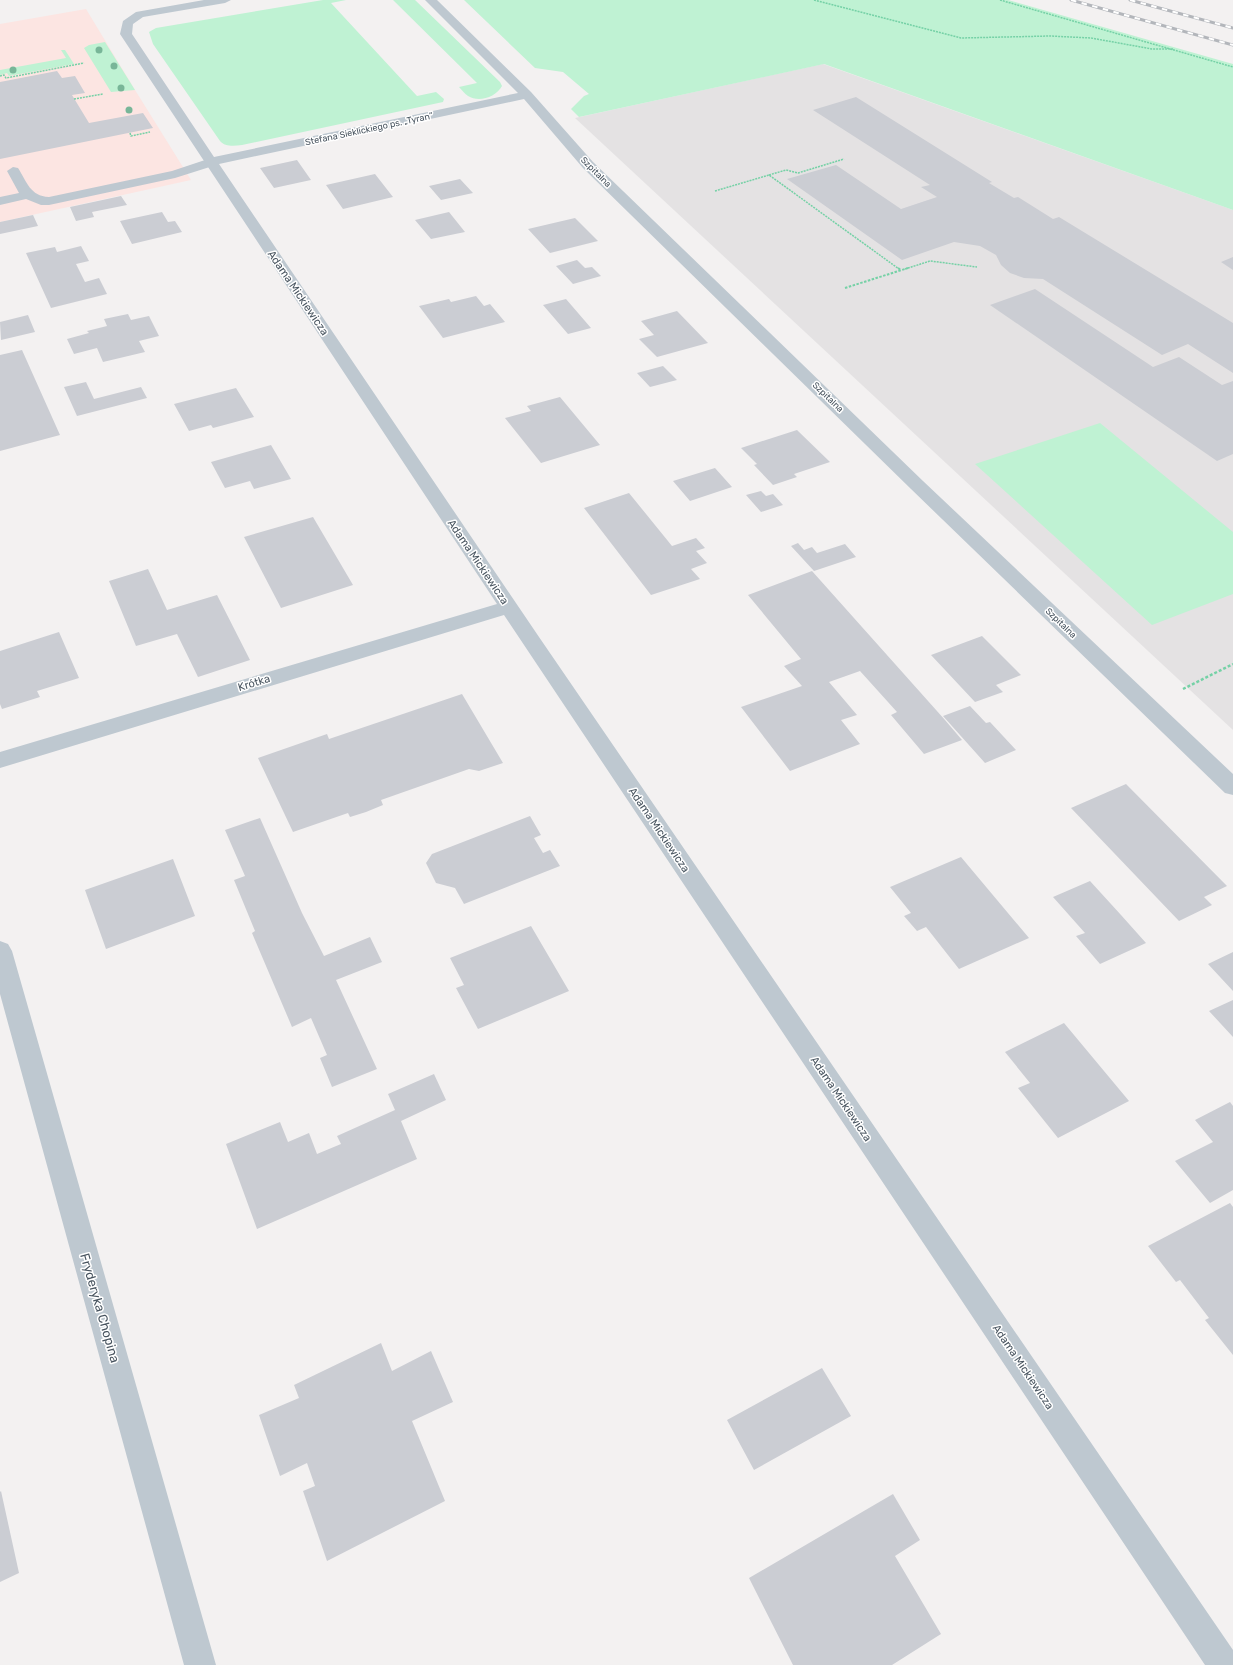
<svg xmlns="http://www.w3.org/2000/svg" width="1233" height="1665" font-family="Rubik,sans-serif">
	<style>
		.education { fill: #e4e2e3 }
		.medical { fill: #fce5e2 }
		.green { fill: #bff2d3 }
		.building { fill: #cbcdd3 }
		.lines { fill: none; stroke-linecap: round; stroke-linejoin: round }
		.path-far2 { stroke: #75d1a6; stroke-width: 1.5; stroke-dasharray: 2 1; stroke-linecap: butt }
		.path-far1 { stroke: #75d1a6; stroke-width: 2; stroke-dasharray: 2.5 1.5; stroke-linecap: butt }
		.path { stroke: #75d1a6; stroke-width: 2.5; stroke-dasharray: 3 2; stroke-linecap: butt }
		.service { fill: #bec8d0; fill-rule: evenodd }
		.minor { fill: #bec8d0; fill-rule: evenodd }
		.rail-casing { stroke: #b3b6bb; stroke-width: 3 }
		.rail { stroke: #fff; stroke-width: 2; stroke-dasharray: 5.5; stroke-linecap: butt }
		.tree { fill: #78b698 }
		.labels { text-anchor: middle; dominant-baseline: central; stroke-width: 3; stroke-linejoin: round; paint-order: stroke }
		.far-street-label { font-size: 9px; fill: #48545f; stroke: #fff }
		.street-label { font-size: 11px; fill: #48545f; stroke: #fff }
		.near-street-label { font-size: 13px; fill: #48545f; stroke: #fff }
	</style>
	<rect width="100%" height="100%" fill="#f3f1f1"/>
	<path class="education" d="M823,64l410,146v520l-658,-612z"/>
	<path class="medical" d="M86,9l49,81 56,90 -191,42v-198z"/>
	<path class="green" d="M323,0h23l-15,3 86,93 19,-4 8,7 -1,3 -201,43c-8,1 -17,2 -22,-4l-67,-97 -4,-12 7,-4z
		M393,0h22l85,82 2,4c-6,11 -23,17 -34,10 -3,-2 -6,-6 -9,-9l18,-4z
		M464,0h544l225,64v146l-409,-146 -245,53 -8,-8 13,-13 5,-2 -26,-22 -28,-4z
		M105,42l30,48 -24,2 -27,-44 5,-3z
		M61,50h4l9,14 -65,12 -2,-3 -7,2v-5l66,-12z
		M1100,423l133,109v62l-81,31 -177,-161z"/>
	<path class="building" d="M57,71l5,7 13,-2 10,17 -13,2 17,28 54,-10 10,15 -153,31v-77z
		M856,97l136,85 -3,1 25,15 4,-1 35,22 6,-2 174,106v50l-45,-29 -26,11 -119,-76 -19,-1 -14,-5 -9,-8 -5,-10 -16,-9 -26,-4 -52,18 -115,-81 49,-14 65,44 36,-12 -16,-10 9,-2 -117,-75z
		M297,160l14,20 -37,8 -14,-20z
		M375,174l18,23 -50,12 -17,-24z
		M460,179l13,14 -32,7 -12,-14z
		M121,196l6,9 -35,7 2,5 -18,4 -6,-14z
		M162,212l6,10 7,-1 7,11 -50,12 -12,-23z
		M449,212l16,20 -34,7 -16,-19z
		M33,215l5,11 -38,8v-12z
		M575,218l23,23 -48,12 -22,-24z
		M81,246l8,15 -13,3 9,18 14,-4 8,16 -56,14 -25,-55 29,-6 2,5z
		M1233,257v13l-12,-8z
		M577,260l8,8 7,-1 9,9 -28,8 -17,-18z
		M1035,289l118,78 26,-10 43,28 11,-4v73l-16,7 -227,-156z
		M476,296l8,10 6,-2 15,18 -62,16 -24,-32 30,-7 2,3z
		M566,299l25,29 -23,6 -25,-29z
		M677,311l31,32 -51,14 -18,-18 15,-4 -13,-14z
		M128,314l3,6 18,-4 10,20 -20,5 6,11 -42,10 -6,-14 -23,6 -7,-15 22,-6 -2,-2 20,-5 -3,-7z
		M28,315l7,17 -34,8 -1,-18z
		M22,350l38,85 -60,16v-96z
		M663,366l14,14 -27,7 -13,-14z
		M86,382l8,17 47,-12 6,11 -70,18 -13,-29z
		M236,388l18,29 -41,11 -2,-3 -22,6 -15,-27z
		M560,397l40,48 -59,18 -36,-45 26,-7 -4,-5z
		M797,430l33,32 -36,12 3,3 -24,8 -19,-20 3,-1 -16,-16z
		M271,445l20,34 -37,10 -4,-8 -25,7 -14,-26z
		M715,468l17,19 -42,14 -17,-20z
		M761,491l5,5 7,-2 10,11 -22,7 -15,-17z
		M629,493l43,53 24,-8 9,10 -9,3 11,12 -16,6 9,10 -49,16 -67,-87z
		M313,517l40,68 -72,23 -37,-71z
		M798,543l6,7 8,-3 5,6 28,-9 11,13 -42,14 -23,-25z
		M148,569l19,41 50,-15 33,65 -52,17 -21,-43 -41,12 -27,-65z
		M812,571l133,149 17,20 -38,14 -33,-39 6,-3 -37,-41 -31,11 28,33 -16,5 19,24 -70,27 -49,-64 61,-21 -18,-20 17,-7 -53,-64z
		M59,632l20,46 -42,13 3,6 -38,12 -2,-5v-53z
		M982,636l39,39 -25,10 7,7 -28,10 -44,-47z
		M462,694l41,69 -24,8 -10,-2 -88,31 2,5 -17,7 -16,5 -2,-4 -55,19 -35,-74 69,-24 2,5z
		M970,706l16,17 4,-1 26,28 -31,13 -42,-47z
		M1126,784l101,102 -23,11 8,8 -33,16 -108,-113z
		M530,816l11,19 -7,3 9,15 7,-3 10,16 -96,38 -9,-16 -19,-5 -10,-20 6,-9z
		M260,818l42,95 22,43 46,-19 12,25 -46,18 41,89 -45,18 -12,-29 7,-3 -16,-37 -19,9 -40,-94 3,-2 -21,-51 11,-4 -20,-46z
		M961,857l68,81 -70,31 -33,-42 -9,4 -13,-15 7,-3 -21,-26z
		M173,859l22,57 -89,33 -21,-59z
		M1090,881l31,34 25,28 -46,21 -24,-28 9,-3 -32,-36z
		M531,926l38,65 -91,38 -22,-41 8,-3 -14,-27z
		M1233,952v39l-25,-27z
		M1233,1000v37l-24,-26z
		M1064,1023l65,78 -71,37 -40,-50 12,-5 -25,-31z
		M434,1074l12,26 -45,21 16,38 -160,70 -31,-85 54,-22 8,20 21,-9 8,21 24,-10 -4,-8 58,-26 -7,-16z
		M1230,1102l3,4v84l-23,13 -35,-42 38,-19 -18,-22z
		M1230,1203l3,4v148l-28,-35 4,-2 -29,-38 -4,2 -28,-36z
		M381,1343l11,28 39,-20 22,51 -41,19 33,80 -118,60 -24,-70 12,-5 -8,-23 -27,13 -21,-61 40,-17 -5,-13z
		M822,1368l29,48 -97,54 -27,-50z
		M1,1491l18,82 -19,9v-90z
		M893,1494l27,46 -25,16 46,78 -49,31h-99l-44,-87z"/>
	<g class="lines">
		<path class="path-far2" d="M814,0l147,38 89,-2 41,2 61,11h21
			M1000,0l233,67
			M0,76l4,-1 2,3 78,-15
			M74,99l29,-5
			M130,133l1,3 19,-4
			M769,175l17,-5 12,3 46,-14
			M715,191l54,-16 130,94
			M905,269l25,-8 47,6"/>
		<path class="path-far1" d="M898,268l3,2
			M845,288l63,-20"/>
		<path class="path" d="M1183,689l50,-25"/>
		<path class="service" d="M211,158l6,4 -1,3 -41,13 -126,27h-8l-15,-6 -26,6v-8l19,-4 -12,-22 6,-4 5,1c9,14 12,28 31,29l123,-26z"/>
		<path class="minor" d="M204,0h27l-6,3 -82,14 -10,7 -1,10 82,123 304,-64 -93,-93h12l94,92 62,70 330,319 310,293v21l-8,-2 -314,-304 -328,-321 -59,-69 -305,65 320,473 694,1013v15h-28l-701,-1050 -504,153v-16l497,-148 -377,-570 3,-13 13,-9z
			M0,941l8,3 4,7 204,714h-32l-184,-671z"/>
		<defs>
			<path id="rail" d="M1071,0l162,45
				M1130,0l103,28"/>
		</defs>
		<use href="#rail" class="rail-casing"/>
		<use href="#rail" class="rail"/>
	</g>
	<g class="tree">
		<circle cx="99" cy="50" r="3.5"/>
		<circle cx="114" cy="66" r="3.5"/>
		<circle cx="13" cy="70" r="3.5"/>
		<circle cx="121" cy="88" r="3.5"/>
		<circle cx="129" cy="110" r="3.5"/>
	</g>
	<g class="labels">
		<g class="far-street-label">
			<text transform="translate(369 129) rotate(-12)">Stefana Sieklickiego ps. „Tyran”</text>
			<text transform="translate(596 172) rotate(45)">Szpitalna</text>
			<text transform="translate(828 397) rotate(44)">Szpitalna</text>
			<text transform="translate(1061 623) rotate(44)">Szpitalna</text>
		</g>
		<g class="street-label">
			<text transform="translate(298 293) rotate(56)">Adama Mickiewicza</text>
			<text transform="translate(478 562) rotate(56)">Adama Mickiewicza</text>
			<text transform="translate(254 683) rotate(-17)">Krótka</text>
			<text transform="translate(659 830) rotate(56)">Adama Mickiewicza</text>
			<text transform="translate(841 1099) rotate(56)">Adama Mickiewicza</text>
			<text transform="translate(1023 1367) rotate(56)">Adama Mickiewicza</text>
		</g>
		<g class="near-street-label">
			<text transform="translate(100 1308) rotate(74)">Fryderyka Chopina</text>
		</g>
	</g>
</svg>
